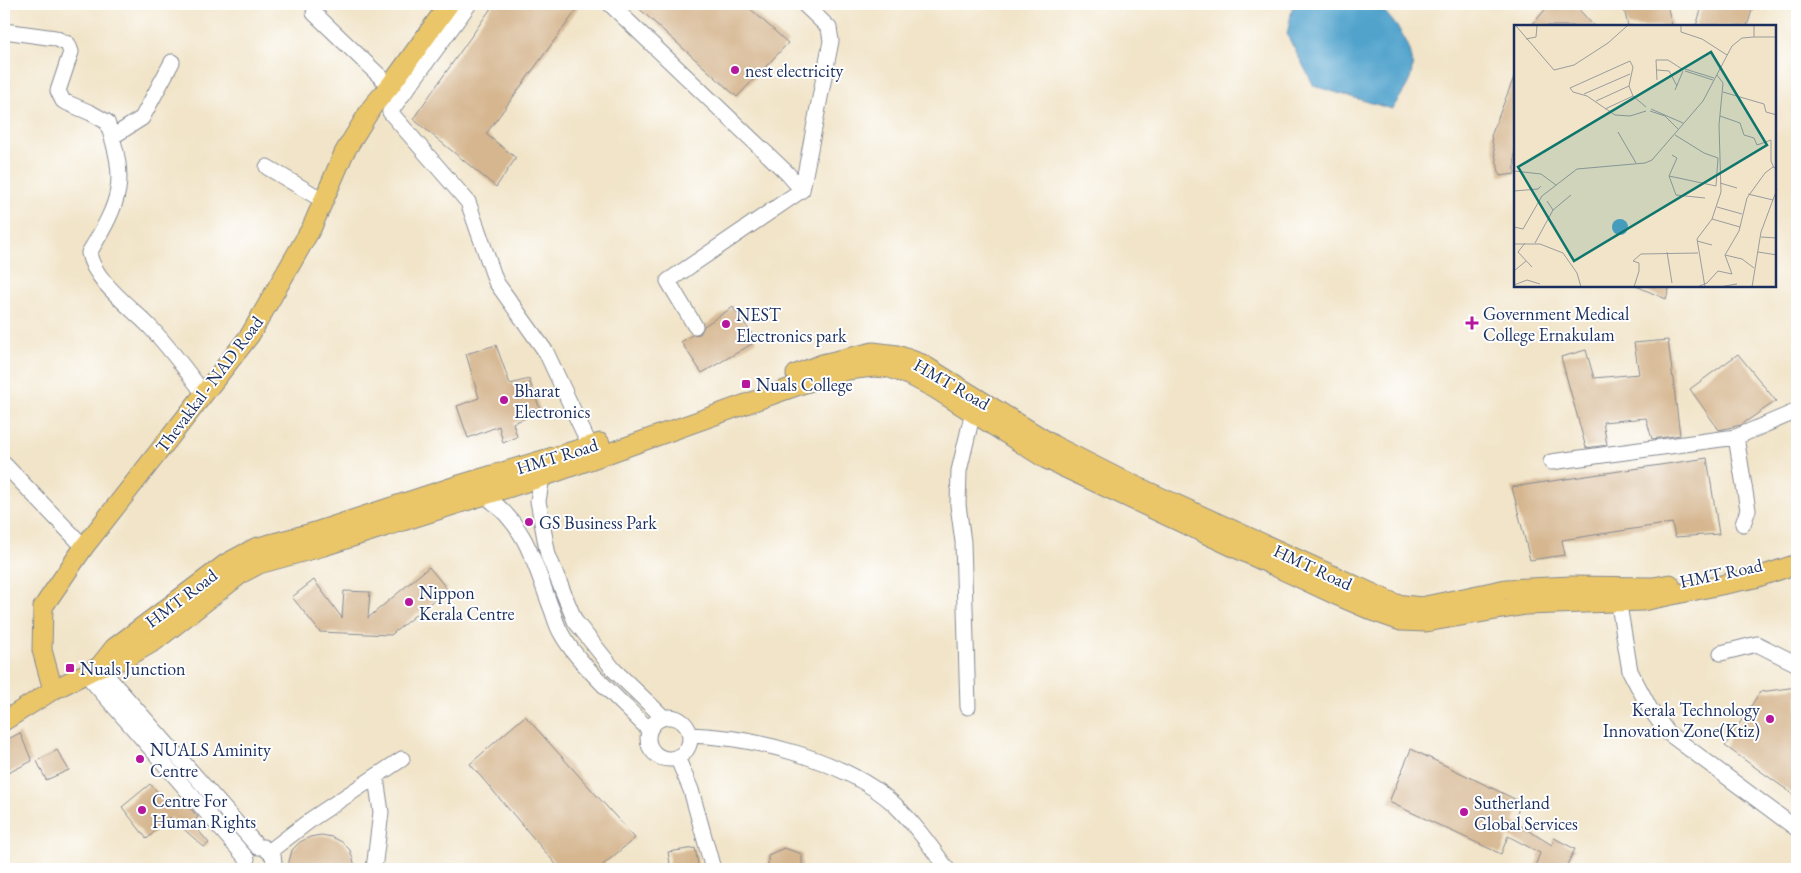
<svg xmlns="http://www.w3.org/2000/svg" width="1801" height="873" font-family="'EB Garamond',serif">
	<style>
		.water { fill: #51a3cc; stroke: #366995 }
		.building { fill: #d5b68f }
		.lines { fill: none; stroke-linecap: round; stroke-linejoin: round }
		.minor-casing { stroke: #868a93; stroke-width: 17 }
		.major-casing { stroke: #868a93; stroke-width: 21 }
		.minor { stroke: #fff; stroke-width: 15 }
		.major { stroke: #eac669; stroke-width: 19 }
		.poi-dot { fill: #b5179e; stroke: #fff; stroke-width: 2 }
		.labels { text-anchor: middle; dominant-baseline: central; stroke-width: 4; stroke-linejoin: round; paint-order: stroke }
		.poi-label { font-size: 18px; fill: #1b2f5e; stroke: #fff; text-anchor: start }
		.street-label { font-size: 18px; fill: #1b2f5e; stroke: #fff }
		.inset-road { fill: none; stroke: #9b9c9e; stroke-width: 1 }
		.view { fill: #0f766e; fill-opacity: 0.15; stroke: #0f766e; stroke-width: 2.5 }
		.inset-edge { fill: none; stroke: #1b2f5e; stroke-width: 2.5 }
	</style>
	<rect width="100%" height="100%" fill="#fff"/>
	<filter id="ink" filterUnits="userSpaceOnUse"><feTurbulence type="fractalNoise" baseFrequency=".02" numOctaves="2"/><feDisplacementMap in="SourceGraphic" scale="10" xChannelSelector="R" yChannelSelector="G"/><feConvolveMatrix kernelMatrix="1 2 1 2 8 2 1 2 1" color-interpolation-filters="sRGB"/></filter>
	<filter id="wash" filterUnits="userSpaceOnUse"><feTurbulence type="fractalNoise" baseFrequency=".0096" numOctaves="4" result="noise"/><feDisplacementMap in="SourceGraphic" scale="20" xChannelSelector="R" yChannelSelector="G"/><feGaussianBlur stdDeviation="1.12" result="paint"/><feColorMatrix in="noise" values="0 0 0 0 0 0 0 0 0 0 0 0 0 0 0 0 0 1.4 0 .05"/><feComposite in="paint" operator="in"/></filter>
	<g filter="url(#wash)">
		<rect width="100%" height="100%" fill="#f1e4c8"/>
		<path class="water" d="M1293,4h85c18,21 42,45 32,75 -4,10 -12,21 -18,30l-78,-23 -27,-51z"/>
		<g id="blocks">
			<path class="building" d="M494,4h87l-95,130 30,24 -20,29 -83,-68z
				M634,4h111l43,39 -51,54z
				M1550,4h24l20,22h-63z
				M1623,4h44l5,22h-44z
				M1703,4h51l-7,22h-51z
				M1514,77l1,97 -15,2 -9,-40z
				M1636,286h34l-4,13z
				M733,307l24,34 -55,32 -21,-31 11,-7 8,-1 4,-8z
				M1668,340l12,95 -28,4 -6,-21 -43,4 4,23 -21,3 -25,-91 25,-7 8,28 45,-4 -5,-31z
				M496,345l14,39 19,-5 12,33 -28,11 4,14 -14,6 -4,-17 -31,12 -11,-32 22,-8 -13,-44z
				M1738,354l38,47 -35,24 -22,5 -29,-41z
				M1707,458l12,76 -44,3 -3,-14 -110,17 3,15 -35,5 -18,-73z
				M429,567l18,22 -56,46 -71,-3 -28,-35 22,-17 28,38 2,-27 26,1 -2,26z
				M1797,687v110l-72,-51 35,-54z
				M525,716l110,122 -37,31h-38l-90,-105z
				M20,733l12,28 -28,14v-34z
				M1411,749l110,53 -7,20 38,23 2,-7 21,11 -10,20h-31l6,-16 -32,-17 -7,18 -112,-52z
				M57,750l12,20 -23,10 -9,-19z
				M150,784l15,16 12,5 5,-6 16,18 -6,6 17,20 -5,4 -34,-30 -23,22 -25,-32z
				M321,835l11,2 10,5 8,8 6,19h-69l5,-19 8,-8 10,-5z
				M695,848l4,21h-28l-3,-17z
				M784,848l18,6v15h-34v-14z"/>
		</g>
	</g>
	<g filter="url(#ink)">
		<use href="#blocks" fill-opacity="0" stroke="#868a93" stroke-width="1"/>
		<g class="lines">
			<defs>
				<path id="minor" d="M469,4l-79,108 78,90 28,80 50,70 44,94
					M610,4l177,169 15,17 -134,91 27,45
					M314,13l76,73
					M4,31l51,7 13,6 3,8 -13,39 5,10 28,12 16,9c21,60 14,78 -18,131 5,28 42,54 61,74 20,21 37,44 54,67
					M112,137l30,-19 30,-56
					M267,167l57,34
					M802,190l29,-149 -2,-13 -25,-24
					M1736,437l61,-26
					M1551,462l185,-25 12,73 -5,14
					M4,464l80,83
					M542,477l-4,24 10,54 27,66 39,49 49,47
					M484,495c42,30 49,64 66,110 4,9 6,20 11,28 16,30 63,71 88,97
					M1617,593l13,78 20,38 18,24 129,96
					M1721,653l36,-9 40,20
					M99,667l159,180
					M86,674l161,185
					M968,707l-5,-165 -5,-37 1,-34 14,-59
					M648 738a21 21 0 1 1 42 0a21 21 0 1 1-42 0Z
					M690,735c65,2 155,25 204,69 20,19 37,43 53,65
					M677,757l14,33 22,79
					M263,847l10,8 1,8 -3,6
					M270,851l43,-33 89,-59
					M374,869l7,-57 -5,-34"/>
				<path id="major" d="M796,374l26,-10 51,-12 24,3 25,9 131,81 63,32 280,127 25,3 85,-18 65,-3 82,1 17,-3
					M99,667l15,-19 113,-85 28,-15 57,-15 147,-48 141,-42
					M53,690l-11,-40 1,-43 41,-60 166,-212 62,-108 32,-74 28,-46 18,-21 59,-82
					M4,721l49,-31 46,-23 25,-8 31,-18 87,-68 17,-9 65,-18 218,-69 257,-92 49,-15 25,-3 17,1 21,8 23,12 112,71 290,136 42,18 23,8 25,1 100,-17 117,-4 112,-23 42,-14"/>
			</defs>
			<use href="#minor" class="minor-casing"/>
			<use href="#major" class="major-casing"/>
			<use href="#minor" class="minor"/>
			<use href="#major" class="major"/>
		</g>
	</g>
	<g class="poi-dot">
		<circle cx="735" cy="70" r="5"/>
		<path d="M1469.5 315.5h5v5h5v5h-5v5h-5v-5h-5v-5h5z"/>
		<circle cx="726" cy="324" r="5"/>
		<rect x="741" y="379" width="10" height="10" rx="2.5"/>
		<circle cx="504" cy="400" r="5"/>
		<circle cx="529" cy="522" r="5"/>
		<circle cx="409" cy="602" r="5"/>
		<rect x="65" y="663" width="10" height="10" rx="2.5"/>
		<circle cx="1770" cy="719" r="5"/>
		<circle cx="140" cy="759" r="5"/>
		<circle cx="142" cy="810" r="5"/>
		<circle cx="1464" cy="812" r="5"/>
	</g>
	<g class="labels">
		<g class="poi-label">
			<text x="745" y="70">nest electricity</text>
			<text x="1483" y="313">Government Medical<tspan x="1483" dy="21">College Ernakulam</tspan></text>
			<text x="736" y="314">NEST<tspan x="736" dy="21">Electronics park</tspan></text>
			<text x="756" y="384">Nuals College</text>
			<text x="514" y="390">Bharat<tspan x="514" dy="21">Electronics</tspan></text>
			<text x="539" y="522">GS Business Park</text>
			<text x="419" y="592">Nippon<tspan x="419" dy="21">Kerala Centre</tspan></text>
			<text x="80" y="668">Nuals Junction</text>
			<text x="1760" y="709" text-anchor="end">Kerala Technology<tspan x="1760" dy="21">Innovation Zone(Ktiz)</tspan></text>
			<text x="150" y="749">NUALS Aminity<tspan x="150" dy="21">Centre</tspan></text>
			<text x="152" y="800">Centre For<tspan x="152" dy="21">Human Rights</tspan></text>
			<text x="1474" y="802">Sutherland<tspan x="1474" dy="21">Global Services</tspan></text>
		</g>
		<g class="street-label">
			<text transform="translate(209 384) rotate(-53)">Thevakkal - NAD Road</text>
			<text transform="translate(952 384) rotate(30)">HMT Road</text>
			<text transform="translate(557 456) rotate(-17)">HMT Road</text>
			<text transform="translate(1313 567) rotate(25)">HMT Road</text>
			<text transform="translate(1721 573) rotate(-12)">HMT Road</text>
			<text transform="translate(181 598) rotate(-37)">HMT Road</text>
		</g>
	</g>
	<g transform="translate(1514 25)">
		<rect width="262" height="262" fill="#f1e4c8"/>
		<path d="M98 202a8 8 0 1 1 16 0a8 8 0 1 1-16 0Z" fill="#51a3cc"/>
		<path class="inset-road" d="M2,1l38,44 20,-5 34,-22 19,-17M167,1v6l21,7 25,16M240,12h23M12,14l10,-2 1,-11M171,44l29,9M143,45l12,1 8,15M171,46l28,9M143,55l-1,-20h12l14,9M161,65l8,-19M209,67l41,12 2,8 11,3M70,69l46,-20M82,76l33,-15M132,82l-13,-11 -4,-10 4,-19 -3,-6 -60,27 3,4 14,4 28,19 15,1 16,-5M91,84l28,-13M137,84l32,14M136,86l15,5 13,13M206,91l20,7 4,12 10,3 3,7 14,-5v21l3,7 3,-1M104,107l18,31M158,130l5,3 -8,18 47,10 2,-28 -14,-5 -29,-18M0,146l27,3 15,11M155,151l7,19 29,3M206,158l17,5M0,166l24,-2 3,-3M234,169l25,6M33,176l6,9 18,-15M203,182l25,7M198,194l28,8M0,202l9,2 19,-33 35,-27 68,-6 7,-3 51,-59 29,-55 10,-8 12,-1v-11M247,212l16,1M183,216l15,4M11,218l-7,9 14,15M21,218l18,-33M0,219h26l23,9 14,20 4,14M153,227l5,31M244,227l19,3M211,230l17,4 12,9M0,246l12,-10M0,260l13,-5 13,4M120,262l5,-16v-8l-6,-2 8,-7 57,-1M183,262l10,-4 11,-12 14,3 -7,-19 14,-24 8,-33 18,-25 8,-6M191,262l-8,-48 15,-20 9,-27 -2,-67 4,-42 -6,-8M205,262l18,-3M238,262l9,-55 16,-43"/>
		<path class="view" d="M197,27l56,93 -193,116 -56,-94z"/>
		<rect width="262" height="262" class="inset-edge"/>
	</g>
	<rect width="1801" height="873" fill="none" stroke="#fff" stroke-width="20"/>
</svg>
